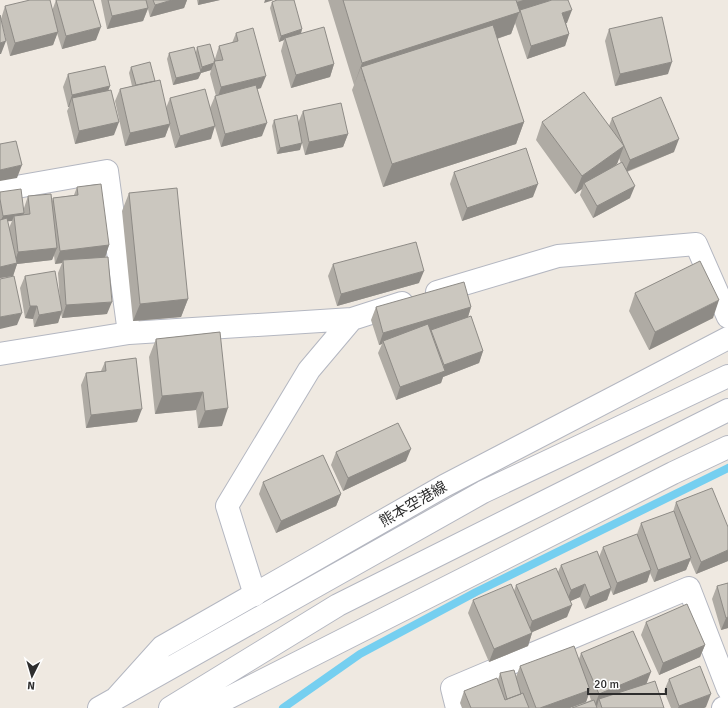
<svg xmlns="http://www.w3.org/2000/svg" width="728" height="708" font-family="Signika,'Noto Sans JP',sans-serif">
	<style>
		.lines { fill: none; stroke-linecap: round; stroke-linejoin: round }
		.stream { stroke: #75cff0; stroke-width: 8 }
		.street-casing { stroke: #b4b7c1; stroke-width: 24 }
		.secondary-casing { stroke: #b4b7c1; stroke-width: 24 }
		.street { stroke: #fff; stroke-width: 22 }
		.secondary { stroke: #fff; stroke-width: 22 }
		.wall { fill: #afaba4; fill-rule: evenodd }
		.shaded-wall { fill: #8e8b86 }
		.building { fill: #cbc7bf; stroke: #8e8b86 }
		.labels { text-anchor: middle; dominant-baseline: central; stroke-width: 3; stroke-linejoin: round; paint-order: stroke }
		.street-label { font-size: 15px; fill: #2e2e2e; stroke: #fff }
	</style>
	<rect width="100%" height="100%" fill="#efe9e1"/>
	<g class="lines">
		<path class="stream" d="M283,708l77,-54 116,-62 252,-124"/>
		<defs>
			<path id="street" d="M0,190l107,-19 22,162
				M437,292l121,-36 138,-12 32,73
				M0,354l129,-21 223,-14
				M255,595l-28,-89 82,-136 43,-51 50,-16
				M457,708l-5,-20 237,-100 39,101
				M723,708l5,-2"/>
			<path id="secondary" d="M117,697l45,-50 282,-161 284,-148
				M99,708l384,-216 245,-116
				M170,708l168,-103 390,-195
				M184,708l44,-10 445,-225 55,-26"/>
		</defs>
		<use href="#street" class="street-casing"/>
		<use href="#secondary" class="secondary-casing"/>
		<use href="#street" class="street"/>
		<use href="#secondary" class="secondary"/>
	</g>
	<path class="wall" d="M56,0l40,40 -34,9 -5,-16 -4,12 -43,11 -9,-37 4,-13 47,5z
		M101,0h86l-3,8 -34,9 -2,-8 -5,12 -36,8z
		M197,0h23l-22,5z
		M328,0h222l-1,1 18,22h-1l3,11 -4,12 -38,13 -12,-36 -4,11 -14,5 27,83 -8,22 -133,43 -31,-97 2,-5z
		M272,2l30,27 -1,5 33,30 -4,13 -39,11 -10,-37 3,-11 -5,2 -9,-34z
		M609,29l59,45 -53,12 -10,-45z
		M236,33l25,55 -4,1 5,47 -41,11 -8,-27 -2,19 -36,9 -6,-23 -4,12 -40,9 -10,-45 5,-12 12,-3 -3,-13 2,-6 24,14 11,27 4,-10 40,10 5,-12h1l-6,-22 1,-4 -10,3 -3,6 -25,6 -6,-26 2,-6 27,-1 1,-5 18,14v-2l4,-13 13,-3z
		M68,74l42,12 -2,4 6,45 -39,9 -8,-33 2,-4h-1l-5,-20z
		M303,111l45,23 -5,13 -38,8 -4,-16 -1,11 -23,4 -5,-28 2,-6 24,3z
		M612,118l62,34 -47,20 3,26 -37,20 -13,-23 2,-6 -7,5 -39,-54 6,-18 67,4zM619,158l2,5 -7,4 3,-3z
		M454,172l79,25 -71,24 -12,-37z
		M77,187l32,58 -4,12 2,57 -45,4 -1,-5 -3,10 -24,4 -1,-8 -8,-1 -5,-30 5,-12 35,25 -2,-28 4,-10 -7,1 -1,-9 -2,5 -35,4 -4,12 -13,2v-86l24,16 4,-12 24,5 1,-3 21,-3zM7,221h5l-3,7z
		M129,193l59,106 -7,18 -48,4 -11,-110z
		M333,264l86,19 -82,23 -9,-30z
		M635,293l78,25 -64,32 -20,-39z
		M376,307h95l-3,10 15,34 -4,12 -36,14 -2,6 -45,17 -18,-47 4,-9 -3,1 -8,-25z
		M220,332l2,94 -24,2 -2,-18 -41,4 -6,-57 7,-18z
		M105,362l32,60 -51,6 -5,-43 5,-12 15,-2z
		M336,452l70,9 -63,30 -12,-26z
		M263,482l78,12 -5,12 -60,27 -17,-39z
		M676,502l52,25v34l-32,13 -6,-14 -4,10 -32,12 -4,-9 -3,9 -34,13 -2,-5 -4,10 -22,9 -5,-12 -10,4 -3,16 -35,15v1l-4,13 -39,16 -21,-49 5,-13 41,-9 2,-6 42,-13 3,-7 38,-8 4,-10 34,-13 4,-11 32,-11z
		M728,583v45l-7,2 -9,-31 5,-13z
		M646,622l59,23 -5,12 -41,18 -18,-40z
		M581,653l65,31 18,24h-92l19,-8 -2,-6 -3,8 -16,6h-108l-2,-5 4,-12 36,-3 -2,-8 2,-7 16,4 4,-11 59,-7z
		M669,679l37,28 -2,1h-33l-7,-17z"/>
	<path class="shaded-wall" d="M172,0h15l-3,8 -34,9 5,-12z
		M199,0h21l-22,5z
		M265,0h9l-10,3z
		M523,0h27l-4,9 -26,1 -9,24 -146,48 -4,-15 -7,18 8,-22 151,-49 4,-12z
		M148,8l-5,13 -36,8 5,-13z
		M572,10l-5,13 -9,3 4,-13z
		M101,27l-5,13 -34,9 4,-13z
		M302,29l-2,7 -15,2 -1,2 -5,2 2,-6z
		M58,32l-5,13 -43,11 5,-13z
		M569,34l-4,12 -38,13 4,-13z
		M6,41l-5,13h-1v-11z
		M672,62l-4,12 -53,12 5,-12z
		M214,63l-3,7 -10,3 -3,6 -25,6 3,-7 24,-6 2,-5z
		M334,64l-4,13 -39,11 5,-13z
		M266,76l-5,12 -44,12 4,-13z
		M110,86l-5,13 -33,-1 -3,9h-1l4,-12z
		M119,122l-5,13 -39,9 4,-13z
		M524,122l-8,22 -133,43 9,-23z
		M267,123l-5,13 -41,11 4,-13z
		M170,124l-5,13 -40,9 5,-13z
		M215,126l-4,13 -36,9 5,-12z
		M348,134l-5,13 -38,8 4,-13z
		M679,139l-5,13 -49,20 5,-12z
		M302,143l-2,7 -23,4 3,-6z
		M624,146l-7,18 -31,22 -2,-3 -2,6 -7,5 7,-18z
		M22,165l-5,13 -17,3v-11z
		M538,184l-5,13 -71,24 5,-13z
		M635,186l-5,12 -37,20 4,-12z
		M24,213l-2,6 -8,-3 -2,5 -12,1 3,-6z
		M109,245l-4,13 -42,2 -1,3 -7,1 5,-13z
		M57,248l-5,12 -35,4 -4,12 -13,2v-11l14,-3 4,-12z
		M424,271l-5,12 -82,23 4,-12z
		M188,299l-7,18 -48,4 7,-17z
		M719,300l-6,18 -64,32 6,-18z
		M112,302l-5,12 -45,4 4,-13z
		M30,306h7l-4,13 -8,-1z
		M471,307l-4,13 -83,24 -1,-3 -1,3 -3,1 4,-12z
		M62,311l-4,12 -24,4 5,-12z
		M22,313l-5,12 -17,4v-12z
		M483,351l-4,12 -36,14 -2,6 -45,17 4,-13 42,-15 2,-7z
		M203,392l-7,18 -41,4 7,-18z
		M228,408l-6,18 -24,2 7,-17z
		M142,409l-5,13 -51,6 5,-13z
		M411,449l-5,12 -63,30 5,-13z
		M341,494l-5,12 -60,27 5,-12z
		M728,550v11l-32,13 5,-12z
		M691,558l-5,12 -32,12 4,-12z
		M651,570l-4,12 -34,13 4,-12z
		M585,584l-5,13 -14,6 5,-13z
		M611,588l-4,12 -22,9 5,-12z
		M572,605l-5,12 -39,17 4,-13z
		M728,617v11l-7,2 5,-12z
		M532,633l-4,13 -39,16 5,-13z
		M705,645l-5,12 -41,18 4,-12z
		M651,672l-5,13 -47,14 -2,7 -3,1 5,-13z
		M590,690l-4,12 -16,6h-30z
		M711,694l-5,13 -2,1h-26l1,-2z"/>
	<path class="building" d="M30,0h20l8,32 -43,11 -10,-37z
		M56,0h37l8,27 -35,9z
		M108,0h38l2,8 -36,8z
		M153,0h19l-17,5z
		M277,0h17l8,29 -21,7 -9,-34z
		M343,0h173l4,12 -158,51z
		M552,0h16l4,10 -10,3 7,21 -38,12 -11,-36z
		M0,15l6,26 -6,2z
		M662,17l10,45 -52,12 -11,-45z
		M493,25l31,97 -132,42 -31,-97z
		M324,27l10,37 -38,11 -11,-37z
		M253,28l13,48 -45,11 -7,-26 9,-1 -4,-14 19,-5 -2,-8z
		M210,44l5,17 -1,2 -12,4 -5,-20z
		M194,47l7,25 -25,6 -7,-25z
		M150,62l5,19 -19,4 -5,-18z
		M105,66l5,20 -38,9 -4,-21z
		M160,80l10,44 -40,9 -10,-44z
		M256,85l11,38 -42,11 -10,-38z
		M205,89l10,37 -35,10 -10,-38z
		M111,90l8,32 -40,9 -7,-33z
		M584,92l40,54 -42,30 -40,-54z
		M661,97l18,42 -49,21 -18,-42z
		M341,103l7,31 -39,8 -6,-31z
		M297,115l5,28 -22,5 -6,-28z
		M16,141l6,24 -22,5v-26z
		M526,148l12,36 -71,24 -13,-36z
		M622,162l13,24 -38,20 -13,-23z
		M101,184l8,61 -49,6 -7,-53 25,-3 -1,-8z
		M177,188l11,111 -48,5 -11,-111z
		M21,189l3,24 -21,3 -3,-17v-7z
		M51,194l6,54 -39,4 -4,-36 16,-2 -2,-18z
		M7,218l10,45 -17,4v-47z
		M416,242l8,29 -83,23 -8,-30z
		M108,257l4,45 -46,3 -3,-45z
		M700,261l19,39 -64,32 -20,-39z
		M55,271l7,40 -23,4 -2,-9h-7l-5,-30z
		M14,276l8,37 -22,4v-38z
		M464,282l7,25 -88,26 -7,-26z
		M471,316l12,35 -39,14 -13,-35z
		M428,324l17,47 -45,16 -17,-46z
		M220,332l8,76 -23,3 -2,-19 -41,4 -6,-57z
		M136,358l6,51 -51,6 -5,-42 20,-2 -1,-9z
		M398,423l13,26 -63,29 -12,-26z
		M323,455l18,39 -60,27 -18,-39z
		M712,488l16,39v23l-27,12 -25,-60z
		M674,511l17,47 -33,12 -17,-47z
		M637,534l14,36 -34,13 -14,-36z
		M597,551l14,37 -21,9 -5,-13 -14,6 -10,-25z
		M556,568l16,37 -40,16 -16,-36z
		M728,583v34l-2,1 -9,-32z
		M511,584l21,49 -38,16 -21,-49z
		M687,604l18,41 -42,18 -17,-41z
		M633,631l18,41 -52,22 -18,-41z
		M574,646l16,44 -50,18h-4l-16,-42z
		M700,666l11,28 -32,12 -10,-27z
		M514,670l7,24 -14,5 -7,-26z
		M497,678l8,22 18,-7 6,15h-58l-7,-17z
		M655,681l9,27h-62l-3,-9z
		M594,700l3,8h-25z"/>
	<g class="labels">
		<g class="street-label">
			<text transform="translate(413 504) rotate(-30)">熊本空港線</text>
		</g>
	</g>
	<g transform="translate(32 676) rotate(185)" stroke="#ffffff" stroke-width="3" paint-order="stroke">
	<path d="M0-3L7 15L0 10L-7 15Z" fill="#2e2e2e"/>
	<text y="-6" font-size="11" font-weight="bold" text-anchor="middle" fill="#2e2e2e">N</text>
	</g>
	<path d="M588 688v6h78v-6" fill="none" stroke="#2e2e2e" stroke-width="2"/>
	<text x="594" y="688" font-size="12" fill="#2e2e2e" stroke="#ffffff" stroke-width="3" paint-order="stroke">20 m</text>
</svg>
